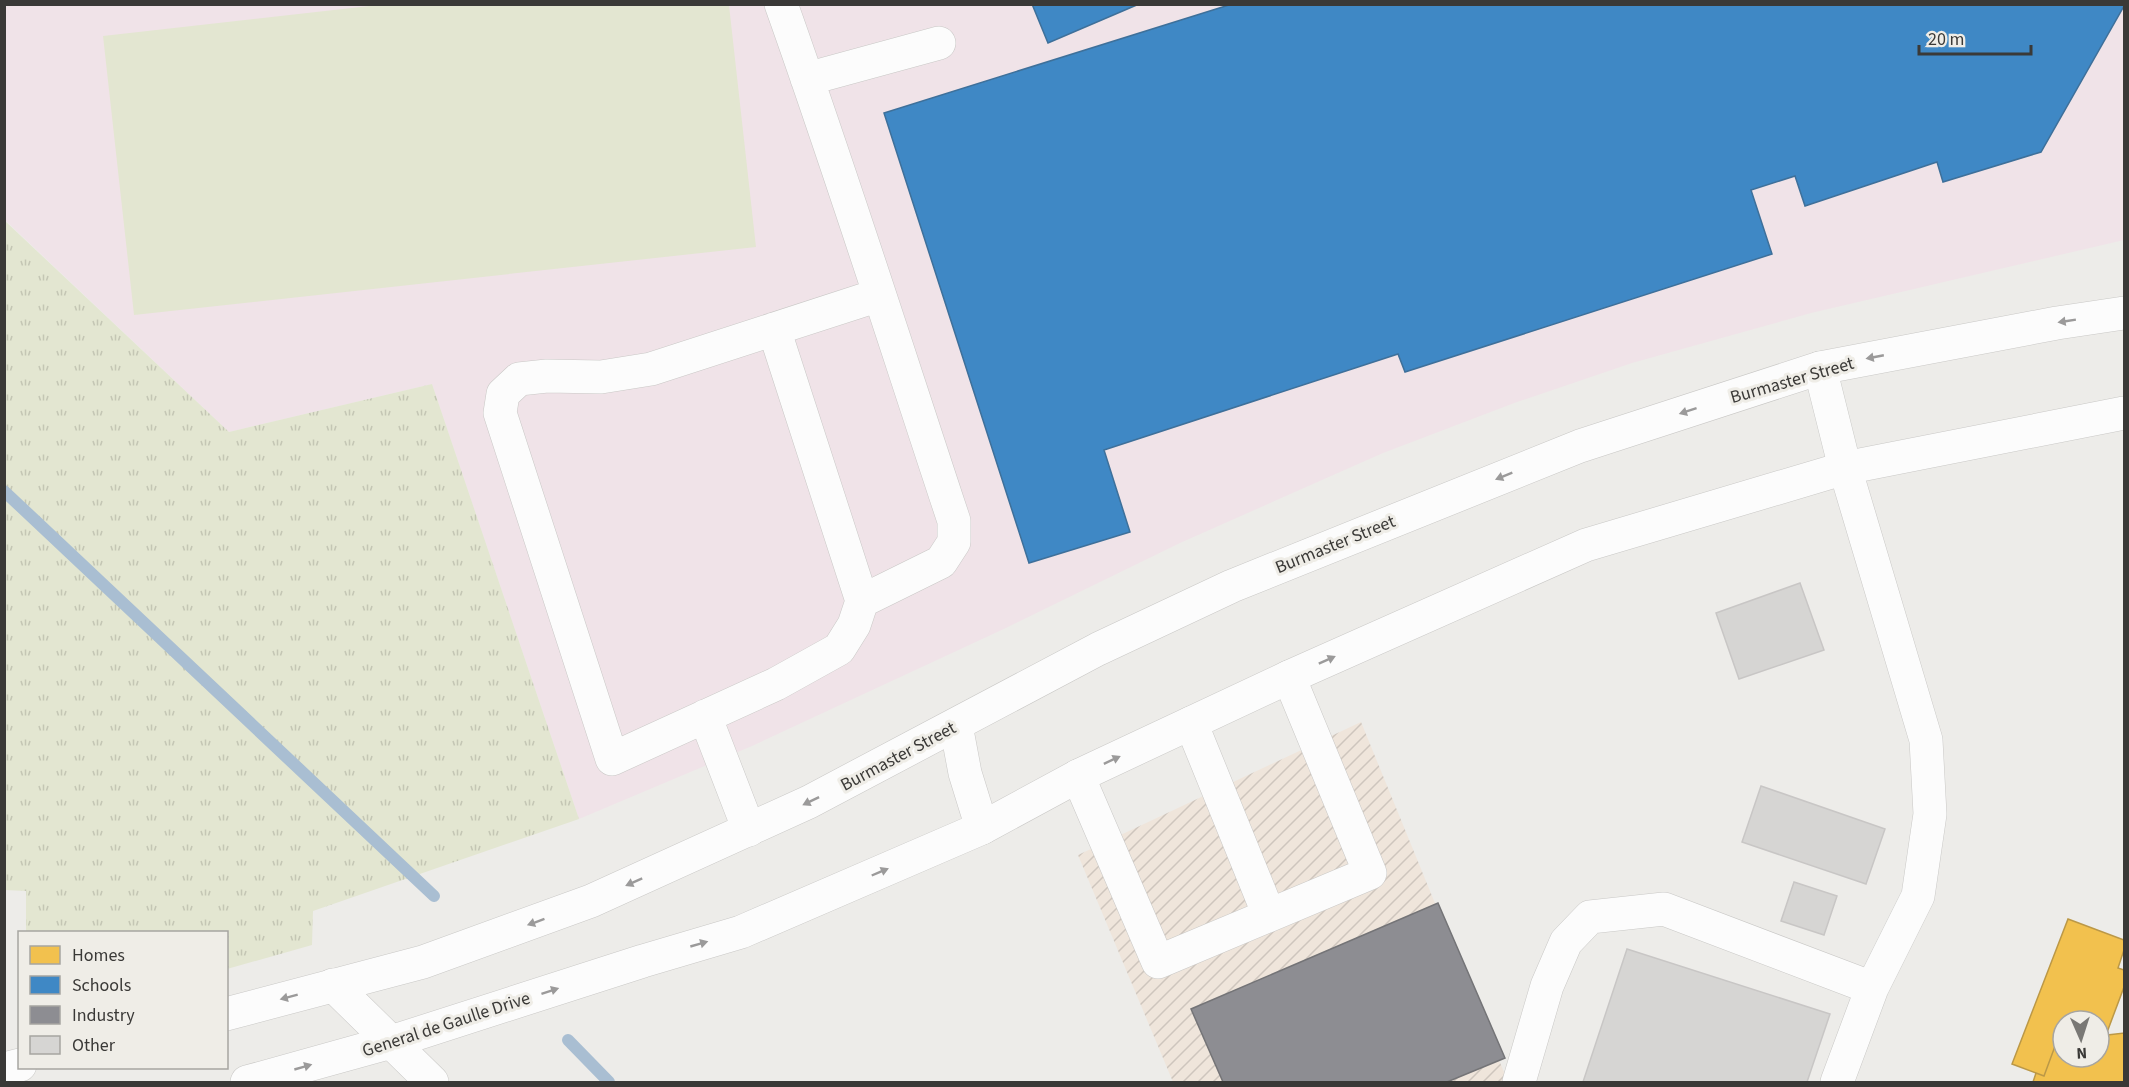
<svg xmlns="http://www.w3.org/2000/svg" width="2129" height="1087" font-family="'Source Sans 3',sans-serif">
	<style>
		.industrial { fill: url(#industrial-furrows) }
		.education { fill: #f0e3e8 }
		.grass { fill: url(#grass-tufts) }
		.pitch { fill: #e3e6d1 }
		.homes { fill: #f2c14e; stroke: #bb9847; stroke-width: 1.5 }
		.schools { fill: #3f88c5; stroke: #3e709a; stroke-width: 1.5 }
		.industry { fill: #8d8d92; stroke: #747477; stroke-width: 1.5 }
		.lines { fill: none; stroke-linecap: round; stroke-linejoin: round }
		.stream { stroke: #a9bed2; stroke-width: 12 }
		.building { fill: #d6d5d3; stroke: #c8c6c5; stroke-width: 1.5 }
		.minor-casing { stroke: #c9c8c6; stroke-width: 34 }
		.major-casing { stroke: #c9c8c6; stroke-width: 34 }
		.minor { stroke: #fcfcfc; stroke-width: 33 }
		.major { stroke: #fcfcfc; stroke-width: 33 }
		.oneway { fill: #9b9a9a }
		.labels { text-anchor: middle; stroke-width: 6; stroke-linejoin: round; paint-order: stroke }
		.street-label { font-size: 18px; fill: #3a3937; stroke: #efede7 }
	</style>
	<defs>
		<pattern id="industrial-furrows" width="10" height="10" patternUnits="userSpaceOnUse" patternTransform="scale(1.5)"><rect width="10" height="10" fill="#efe5db"/><path d="M-1 1l2-2M0 10L10 0M9 11l2-2" fill="none" stroke="#cec5bd"/></pattern>
		<pattern id="grass-tufts" width="24" height="20" patternUnits="userSpaceOnUse" patternTransform="scale(1.5)"><rect width="24" height="20" fill="#e3e6d1"/><path d="M3 7l-1-3M5 7V3M7 7l1-3M15 17l-1-3M17 17v-4M19 17l1-3" fill="none" stroke="#c4c6b4"/></pattern>
	</defs>
	<rect width="100%" height="100%" fill="#edece9"/>
	<path class="industrial" d="M 1361,722 L 1508,1082 L 1173,1082 L 1078,855 Z"/>
	<path class="education" d="M 4,5 L 2124,5 L 2124,240 L 1811,313 L 1632,363 L 1517,402 L 1383,453 L 1180,543 L 1008,627 L 752,746 L 579,819 L 432,384 L 229,432 L 5,220 Z"/>
	<path class="grass" d="M 4,220 L 229,432 L 432,384 L 579,819 L 313,911 L 312,945 L 227,969 L 226,932 L 26,932 L 26,891 L 4,890 Z"/>
	<path class="pitch" d="M 387,4 L 729,5 L 756,247 L 134,315 L 103,36 Z"/>
	<path class="homes" d="M 2068,919 L 2124,940 L 2124,950 L 2118,968 L 2124,970 L 2124,987 L 2106,1035 L 2099,1036 L 2099,1021 L 2063,1021 L 2063,1039 L 2058,1038 L 2044,1076 L 2012,1064 Z
		M 2124,1033 L 2124,1082 L 2033,1082 L 2036,1073 L 2044,1076 L 2058,1038 L 2063,1039 L 2063,1057 L 2099,1057 L 2099,1036 Z"/>
	<path class="schools" d="M 1032,4 L 1139,4 L 1048,43 Z
		M 1232,4 L 2124,4 L 2124,6 L 2041,152 L 1943,182 L 1937,162 L 1805,206 L 1795,176 L 1751,190 L 1772,254 L 1405,372 L 1398,354 L 1104,450 L 1130,532 L 1029,563 L 884,113 Z"/>
	<path class="industry" d="M 1438,903 L 1505,1058 L 1447,1082 L 1223,1082 L 1191,1009 Z"/>
	<g class="lines">
		<path class="stream" d="M 4,491 L 434,896
			M 568,1040 L 609,1082"/>
	</g>
	<path class="building" d="M 1800,583 L 1824,650 L 1739,679 L 1716,613 Z
		M 1761,786 L 1885,829 L 1866,884 L 1742,842 Z
		M 1794,882 L 1837,896 L 1824,935 L 1781,921 Z
		M 1627,949 L 1830,1014 L 1807,1082 L 1583,1082 Z"/>
	<g class="lines">
		<g class="minor-casing">
			<path id="minor" d="M 781,4 C 842,175 897,349 954,521 L 954,542 L 941,562 L 862,601 L 854,625 L 839,649 L 776,684 L 612,759 L 500,413 L 503,394 L 519,379 L 547,376 L 601,377 L 651,369 L 879,295
				M 807,79 L 939,43
				M 774,329 L 862,601
				M 1820,368 L 1845,468 L 1926,740 L 1930,814 L 1918,896 L 1872,988 L 1837,1082
				M 705,716 L 749,830
				M 1191,723 L 1269,915
				M 956,725 L 965,773 L 982,828
				M 1078,776 L 1158,962 L 1370,873 L 1289,677
				M 333,985 L 432,1082
				M 1519,1082 L 1547,986 L 1566,942 L 1590,917 L 1664,909 L 1872,988"/>
		</g>
		<g class="major-casing">
			<path id="major" d="M 226,1014 L 423,962 L 591,901 L 809,802 L 1098,649 L 1232,586 L 1580,446 L 1820,368 L 2057,323 L 2124,313
				M 4,1069 L 20,1065
				M 247,1082 L 391,1042 L 643,961 L 741,932 L 982,828 L 1078,776 L 1289,677 L 1586,545 L 1845,468 L 2124,413"/>
		</g>
		<use href="#minor" class="minor"/>
		<use href="#major" class="major"/>
	</g>
	<defs><path id="oneway-solid" d="M-6-.8H1V-3.2L6.5 0L1 3.2V.8H-6Z" transform="scale(1.5)"/></defs>
	<g class="oneway">
		<use href="#oneway-solid" transform="translate(2067 321) rotate(171)"/>
		<use href="#oneway-solid" transform="translate(1875 357) rotate(169)"/>
		<use href="#oneway-solid" transform="translate(1688 411) rotate(162)"/>
		<use href="#oneway-solid" transform="translate(1504 476) rotate(158)"/>
		<use href="#oneway-solid" transform="translate(1327 660) rotate(-24)"/>
		<use href="#oneway-solid" transform="translate(1112 760) rotate(-25)"/>
		<use href="#oneway-solid" transform="translate(811 801) rotate(154)"/>
		<use href="#oneway-solid" transform="translate(880 872) rotate(-23)"/>
		<use href="#oneway-solid" transform="translate(634 882) rotate(156)"/>
		<use href="#oneway-solid" transform="translate(536 922) rotate(160)"/>
		<use href="#oneway-solid" transform="translate(699 944) rotate(-16)"/>
		<use href="#oneway-solid" transform="translate(550 991) rotate(-18)"/>
		<use href="#oneway-solid" transform="translate(289 997) rotate(165)"/>
		<use href="#oneway-solid" transform="translate(303 1067) rotate(-16)"/>
	</g>
	<g class="labels">
		<g class="street-label">
			<text transform="translate(1792 380) rotate(-16)" y="6">Burmaster Street</text>
			<text transform="translate(1335 544) rotate(-22)" y="6">Burmaster Street</text>
			<text transform="translate(898 756) rotate(-28)" y="6">Burmaster Street</text>
			<text transform="translate(446 1024) rotate(-18)" y="6">General de Gaulle Drive</text>
		</g>
	</g>
	<rect width="2129" height="1087" fill="none" stroke="#3a3937" stroke-width="12"/>
	<rect x="18" y="931" width="210" height="138" fill="#efede7" stroke="#a7a5a1" stroke-width="1.5"/>
	<rect x="30" y="946" width="30" height="18" fill="#f2c14e" stroke="#a7a5a1" stroke-width="1.5"/>
	<text x="72" y="961" font-size="18" fill="#3a3937">Homes</text>
	<rect x="30" y="976" width="30" height="18" fill="#3f88c5" stroke="#a7a5a1" stroke-width="1.5"/>
	<text x="72" y="991" font-size="18" fill="#3a3937">Schools</text>
	<rect x="30" y="1006" width="30" height="18" fill="#8d8d92" stroke="#a7a5a1" stroke-width="1.5"/>
	<text x="72" y="1021" font-size="18" fill="#3a3937">Industry</text>
	<rect x="30" y="1036" width="30" height="18" fill="#d6d5d3" stroke="#a7a5a1" stroke-width="1.5"/>
	<text x="72" y="1051" font-size="18" fill="#3a3937">Other</text>
	<g transform="translate(2081 1039) rotate(177)"><circle r="28" fill="#efede7" stroke="#a7a5a1" stroke-width="1.5"/>
	<path d="M0-4.5L10 22L0 15L-10 22Z" fill="#797875"/>
	<text y="-9" font-size="16" font-weight="bold" text-anchor="middle" fill="#3a3937">N</text>
	</g>
	<path d="M1919 45v9h112v-9" fill="none" stroke="#3a3937" stroke-width="3"/>
	<text x="1928" y="45" font-size="18" fill="#3a3937" stroke="#efede7" stroke-width="4.5" paint-order="stroke">20 m</text>
</svg>
